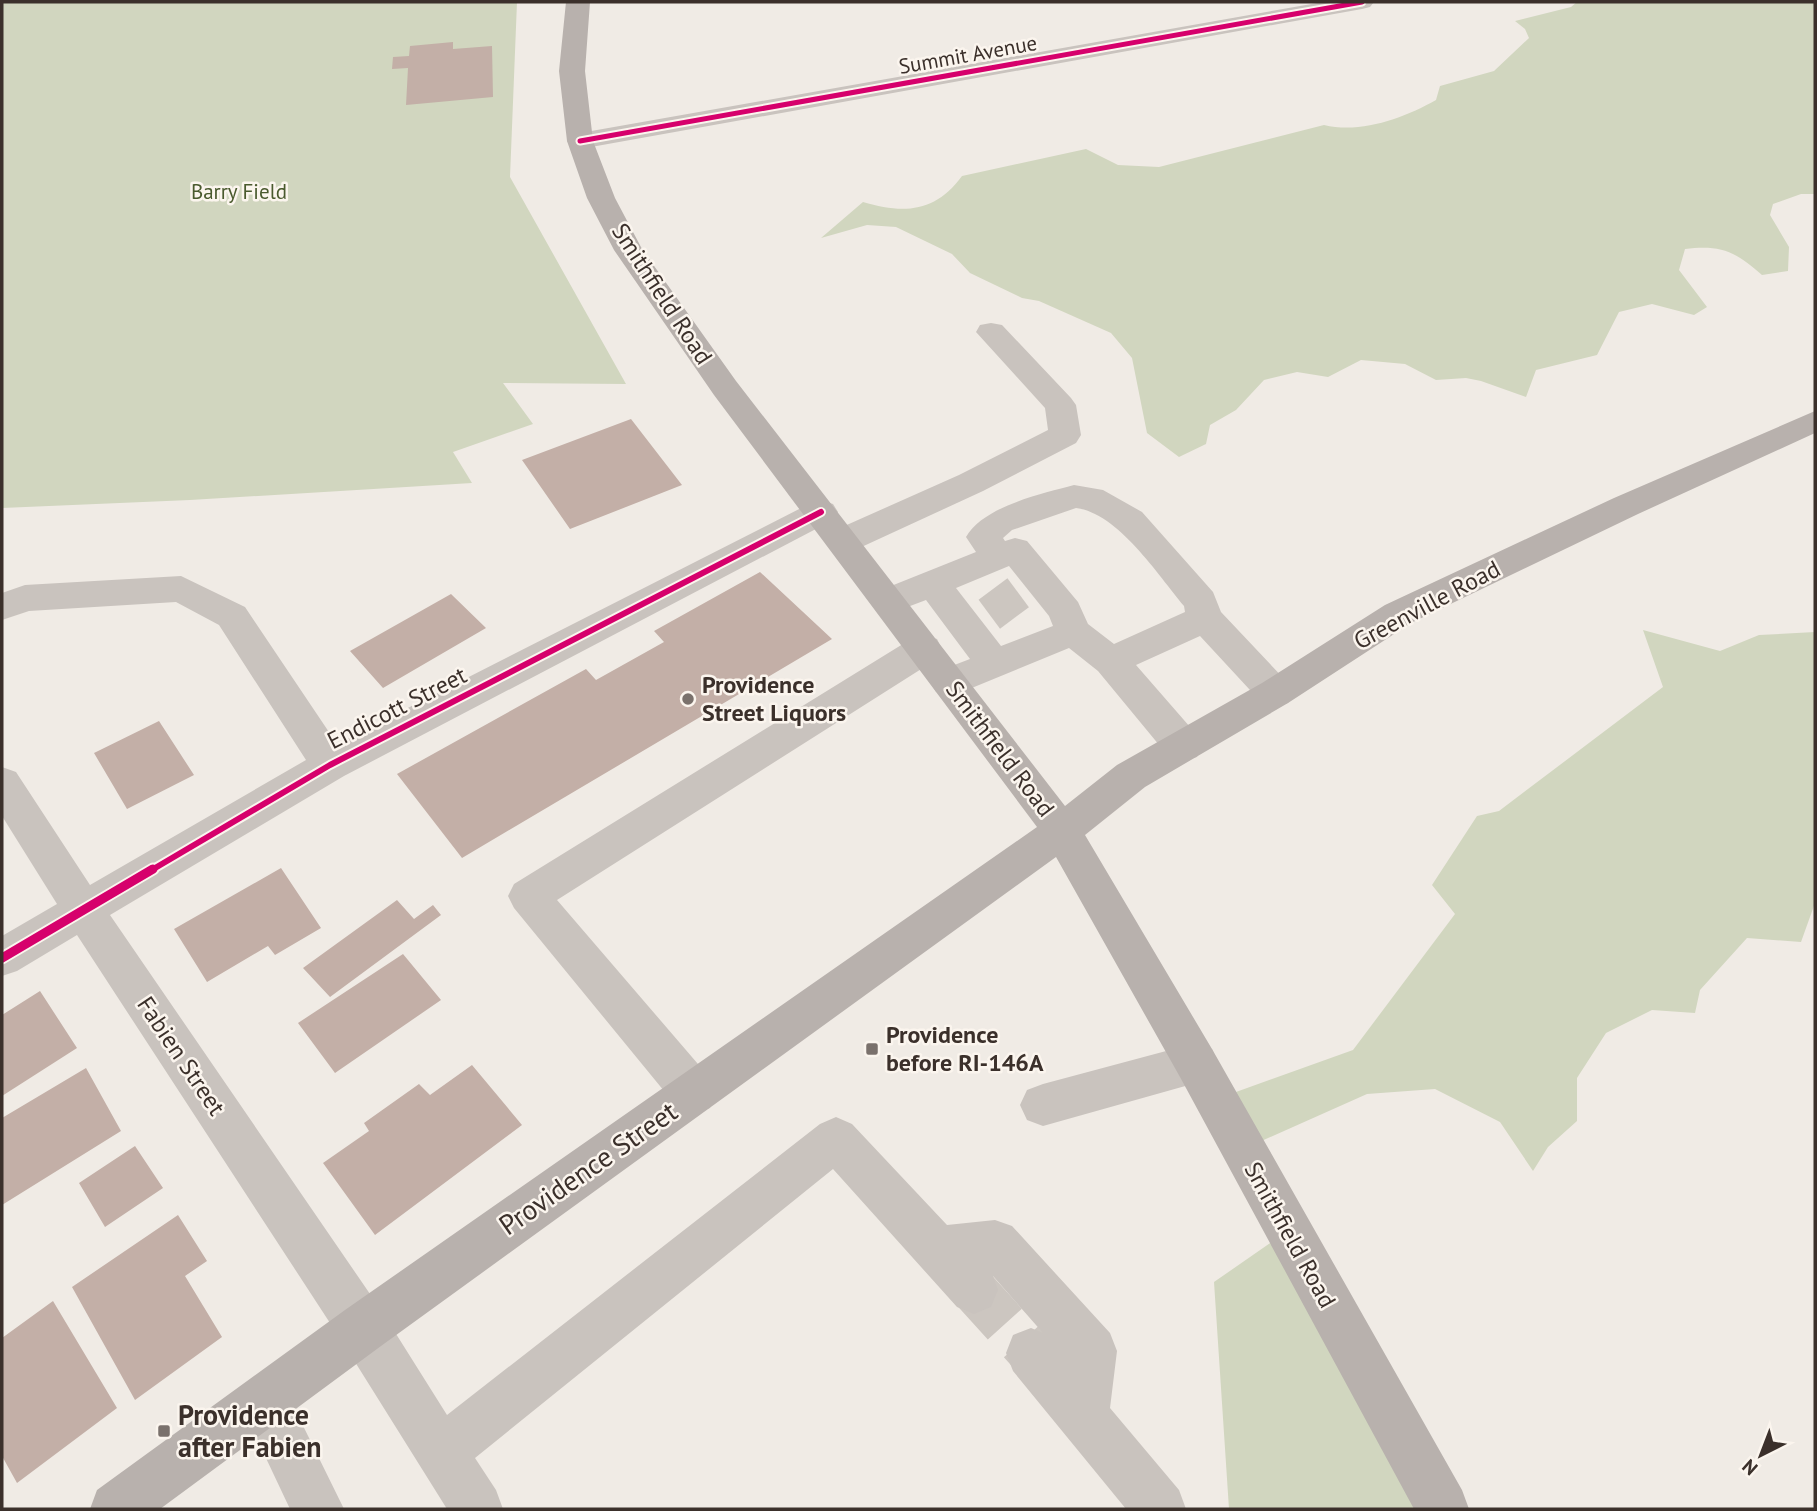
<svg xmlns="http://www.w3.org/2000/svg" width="1817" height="1511" font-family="'PT Sans',sans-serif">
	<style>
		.green { fill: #d1d6bf }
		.building { fill: #c3afa7 }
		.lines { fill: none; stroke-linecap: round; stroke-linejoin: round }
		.minor-tunnel-far1 { stroke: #ccc6c0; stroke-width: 36; stroke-dasharray: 36 18; stroke-linecap: butt }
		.minor-tunnel { stroke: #ccc6c0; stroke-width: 46; stroke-dasharray: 46 24; stroke-linecap: butt }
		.minor { fill: #c9c3be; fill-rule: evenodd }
		.major { fill: #b8b1ad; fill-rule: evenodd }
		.cycleway-far2-casing { stroke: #fbf5ee; stroke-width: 9 }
		.cycleway-far1-casing { stroke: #fbf5ee; stroke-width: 10 }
		.cycleway-casing { stroke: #fbf5ee; stroke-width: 13 }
		.cycleway-far2 { stroke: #d6006c; stroke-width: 5 }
		.cycleway-far1 { stroke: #d6006c; stroke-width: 6 }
		.cycleway { stroke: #d6006c; stroke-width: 9 }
		.poi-dot { fill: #7a716c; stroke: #fbf5ee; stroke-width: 2.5 }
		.labels { text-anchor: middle; stroke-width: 5; stroke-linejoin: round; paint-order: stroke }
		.far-street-label { font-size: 21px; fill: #3b302b; stroke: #fbf5ee }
		.far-park-label { font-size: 21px; fill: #4a5a2e; stroke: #fbf5ee }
		.street-label { font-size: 24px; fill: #3b302b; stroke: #fbf5ee }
		.poi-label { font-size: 24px; font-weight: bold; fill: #3b302b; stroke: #fbf5ee; text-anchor: start }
		.near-street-label { font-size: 28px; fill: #3b302b; stroke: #fbf5ee }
		.near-poi-label { font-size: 28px; font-weight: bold; fill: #3b302b; stroke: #fbf5ee; text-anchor: start }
	</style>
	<rect width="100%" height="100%" fill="#f0ebe5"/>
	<path class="green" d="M 2,2 L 517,2 L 510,177 L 626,384 L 503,383 L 533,424 L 453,452 L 472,483 L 190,500 L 2,508 Z
		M 1577,2 L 1815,2 L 1815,194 L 1801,194 L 1773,204 L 1770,215 L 1789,247 L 1788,271 L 1762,275 C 1735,251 1721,245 1685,249 L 1679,270 L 1707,307 L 1694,315 L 1652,304 L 1619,312 L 1597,355 L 1536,370 L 1526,397 L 1481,381 L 1466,378 L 1436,380 L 1405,364 L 1361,360 L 1328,377 L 1297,372 L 1264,380 L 1236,410 L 1210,425 L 1206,444 L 1179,457 L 1147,433 L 1132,358 L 1111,333 L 1039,301 L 1022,298 L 970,273 L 952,254 L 896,227 L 867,225 L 821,238 L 863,202 C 903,214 935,213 962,176 L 1086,149 L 1118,165 L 1159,167 L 1324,125 C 1361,134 1404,118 1436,100 L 1440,86 L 1494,71 L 1529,38 L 1525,29 L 1515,21 L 1571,7 Z
		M 1643,630 L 1720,651 L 1759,635 L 1815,632 L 1815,903 L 1801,942 L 1747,938 L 1700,990 L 1695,1013 L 1652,1010 L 1606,1033 L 1577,1078 L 1577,1121 L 1548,1147 L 1533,1171 L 1500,1122 L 1435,1089 L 1367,1094 L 1239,1151 L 1211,1101 L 1353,1050 L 1455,914 L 1432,885 L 1477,816 L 1499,811 L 1663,687 Z
		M 1279,1237 L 1433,1509 L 1229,1509 L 1214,1282 Z"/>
	<path class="building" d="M 453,42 L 453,49 L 492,46 L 493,97 L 406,105 L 408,68 L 392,69 L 393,57 L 409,56 L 410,46 Z
		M 631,419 L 682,485 L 570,529 L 522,460 Z
		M 760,572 L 832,639 L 462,858 L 397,774 L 586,669 L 596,680 L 664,642 L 654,631 Z
		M 451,594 L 486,628 L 383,688 L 350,651 Z
		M 159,721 L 194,775 L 127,809 L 94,753 Z
		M 281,868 L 321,928 L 275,955 L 268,946 L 207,982 L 174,929 Z
		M 397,900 L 414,919 L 433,905 L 441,915 L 330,997 L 303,968 Z
		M 403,954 L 441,1000 L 335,1073 L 298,1023 Z
		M 40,991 L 77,1048 L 2,1096 L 2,1015 Z
		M 472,1065 L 522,1125 L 375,1235 L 323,1163 L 369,1131 L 364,1123 L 419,1084 L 430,1095 Z
		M 86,1068 L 121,1131 L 2,1205 L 2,1118 Z
		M 135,1146 L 163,1188 L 105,1227 L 79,1183 Z
		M 178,1215 L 207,1261 L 185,1276 L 222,1337 L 135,1400 L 72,1287 Z
		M 53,1301 L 117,1408 L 17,1483 L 2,1456 L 2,1338 Z"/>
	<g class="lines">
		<path class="minor-tunnel-far1" d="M 993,589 L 1022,628"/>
		<path class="minor-tunnel" d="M 974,1290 L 1031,1353"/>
		<path class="minor" d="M 1323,2 L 1374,2 L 1370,7 L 1362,9 L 580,149 L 571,147 L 567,141 L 571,135 L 580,133 Z
			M 991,323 L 1002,325 L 1071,398 L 1076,405 L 1081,435 L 1076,443 L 983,491 L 855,550 L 843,553 L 831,550 L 826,541 L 831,532 L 959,475 L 1048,430 L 1045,408 L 976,332 L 980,325 Z
			M 1074,485 L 1103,490 L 1142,512 L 1213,592 L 1221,612 L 1288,683 L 1294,693 L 1288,703 L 1275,707 L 1262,703 L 1200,636 L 1136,665 L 1197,735 L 1202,746 L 1197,757 L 1183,761 L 1169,757 L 1098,671 L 1069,648 L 962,692 L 949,696 L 936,692 L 930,682 L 936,672 L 970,659 L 926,600 L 889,614 L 876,610 L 871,601 L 876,592 L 976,552 L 966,537 C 984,506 1041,494 1074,485 ZM 1076,508 C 1118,513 1158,575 1184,606 L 1185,612 L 1114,644 L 1088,624 L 1078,602 L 1027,541 L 1015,538 L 1005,541 L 1003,538 L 1012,530 ZM 1009,566 L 1049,616 L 1053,626 L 1001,646 L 956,588 Z
			M 821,500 L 833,504 L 838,512 L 833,520 L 344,776 L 110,915 L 381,1310 L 447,1415 L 820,1124 L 836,1117 L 852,1124 L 947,1225 L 995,1220 L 1012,1226 L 1110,1333 L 1117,1351 L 1110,1408 L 1179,1490 L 1186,1509 L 1126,1509 L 1013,1371 L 1006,1353 L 1013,1335 L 1031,1328 L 1043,1333 L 993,1276 L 998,1290 L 991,1307 L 974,1314 L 957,1307 L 833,1169 L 475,1458 L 496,1490 L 503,1509 L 447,1509 L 345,1346 L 77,935 L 17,971 L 2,976 L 2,936 L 57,904 L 2,816 L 2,767 L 16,772 L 90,885 L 306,760 L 219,625 L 176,602 L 29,611 L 2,620 L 2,593 L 25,585 L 181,576 L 245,607 L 337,744 L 809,504 Z
			M 924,635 L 937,639 L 942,649 L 937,659 L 557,900 L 710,1078 L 716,1093 L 710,1108 L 694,1114 L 678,1108 L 514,908 L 508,896 L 514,884 L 911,639 Z
			M 1196,1043 L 1212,1049 L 1218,1063 L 1212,1077 L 1196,1083 L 1043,1126 L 1027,1120 L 1020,1105 L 1027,1090 L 1043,1084 Z
			M 264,1376 L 282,1383 L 344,1509 L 290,1509 L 239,1401 L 246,1383 Z"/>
		<path class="major" d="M 566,2 L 590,2 L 585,71 L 593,141 L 615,198 L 642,249 L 736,381 L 1065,806 L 1117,765 L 1262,683 L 1385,605 L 1614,498 L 1815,411 L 1815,433 L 1638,514 L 1411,623 L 1288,703 L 1145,787 L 1085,835 L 1212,1049 L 1462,1490 L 1469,1509 L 1414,1509 L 1180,1077 L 1056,857 L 381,1346 L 160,1509 L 90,1509 L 97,1490 L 345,1310 L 1037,827 L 714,395 L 614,250 L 587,198 L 567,141 L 559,71 Z"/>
		<g class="cycleway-far2-casing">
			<path id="cycleway-far2" d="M 580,141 L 1362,2"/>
		</g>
		<g class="cycleway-far1-casing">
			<path id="cycleway-far1" d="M 150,871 L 330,765 L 821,512"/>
		</g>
		<g class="cycleway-casing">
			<path id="cycleway" d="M 2,958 L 153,869"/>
		</g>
		<use href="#cycleway-far2" class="cycleway-far2"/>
		<use href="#cycleway-far1" class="cycleway-far1"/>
		<use href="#cycleway" class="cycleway"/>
	</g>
	<g class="poi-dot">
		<circle cx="688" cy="699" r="7"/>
		<rect x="865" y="1042" width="14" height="14" rx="3.5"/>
		<rect x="157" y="1424" width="14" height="14" rx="3.5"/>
	</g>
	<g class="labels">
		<g class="far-street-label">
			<text transform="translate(968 55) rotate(-10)" y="7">Summit Avenue</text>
		</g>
		<g class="far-park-label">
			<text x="239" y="199">Barry Field</text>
		</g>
		<g class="street-label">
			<text transform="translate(662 294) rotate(57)" y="8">Smithfield Road</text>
			<text transform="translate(1427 605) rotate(-28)" y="8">Greenville Road</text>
			<text transform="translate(397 708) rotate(-27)" y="8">Endicott Street</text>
			<text transform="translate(1000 749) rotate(53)" y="8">Smithfield Road</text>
			<text transform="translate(181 1056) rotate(56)" y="8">Fabien Street</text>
			<text transform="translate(1290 1235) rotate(61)" y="8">Smithfield Road</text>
		</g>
		<g class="poi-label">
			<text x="702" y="693">Providence<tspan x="702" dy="28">Street Liquors</tspan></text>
			<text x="886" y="1043">Providence<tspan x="886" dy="28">before RI-146A</tspan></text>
		</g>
		<g class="near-street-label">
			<text transform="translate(588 1168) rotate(-35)" y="10">Providence Street</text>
		</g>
		<g class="near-poi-label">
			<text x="178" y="1425">Providence<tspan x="178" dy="32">after Fabien</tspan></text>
		</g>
	</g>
	<rect width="1817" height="1511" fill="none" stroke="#3b302b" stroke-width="7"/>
	<g transform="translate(1761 1455) rotate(222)" stroke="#fbf5ee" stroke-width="5" paint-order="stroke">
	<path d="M0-5L12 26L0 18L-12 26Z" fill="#3b302b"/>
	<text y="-10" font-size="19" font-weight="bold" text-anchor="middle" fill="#3b302b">N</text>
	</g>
</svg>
